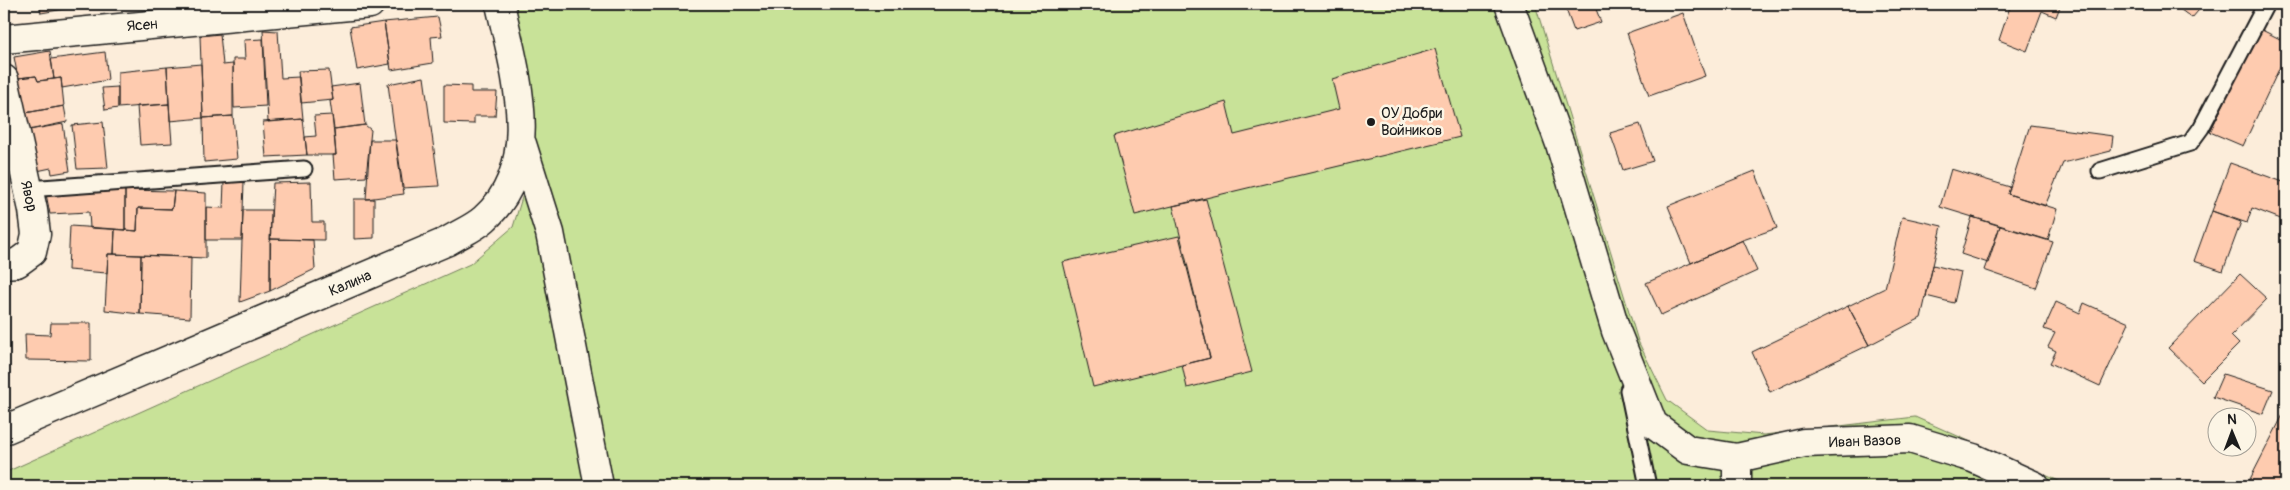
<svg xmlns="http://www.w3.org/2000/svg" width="2290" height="490" font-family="Pangolin,sans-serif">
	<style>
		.green { fill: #c8e298; stroke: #727f5a }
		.building { fill: #fecbaf; stroke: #1c1c1c }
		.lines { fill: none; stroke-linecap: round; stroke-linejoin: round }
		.lane-casing { stroke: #1c1c1c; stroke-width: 19 }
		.street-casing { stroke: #1c1c1c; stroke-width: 31 }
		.lane { stroke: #fcf5e5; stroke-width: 15 }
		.street { stroke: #fcf5e5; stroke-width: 28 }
		.poi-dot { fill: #1c1c1c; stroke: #fcf5e5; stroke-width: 2 }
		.labels { text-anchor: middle; stroke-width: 5; stroke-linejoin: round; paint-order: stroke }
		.street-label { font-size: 15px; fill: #1c1c1c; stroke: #fcf5e5 }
		.poi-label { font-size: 15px; fill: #1c1c1c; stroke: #fcf5e5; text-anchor: start }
	</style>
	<rect width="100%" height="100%" fill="#fcedda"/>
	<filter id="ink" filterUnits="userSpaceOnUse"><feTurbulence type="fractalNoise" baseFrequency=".02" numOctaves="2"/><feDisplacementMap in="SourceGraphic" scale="10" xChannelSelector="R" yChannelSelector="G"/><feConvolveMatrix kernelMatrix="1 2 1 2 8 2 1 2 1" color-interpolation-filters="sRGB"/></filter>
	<g filter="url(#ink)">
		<path class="green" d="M 512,4 L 1535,4 L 1638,341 L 1667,400 L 1708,430 L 1764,435 L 1915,417 L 2070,486 L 4,486 L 4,473 L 470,264 L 513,227 L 535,155 Z"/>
		<path class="building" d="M 39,4 L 82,4 L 82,6 L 41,13 Z
			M 1564,4 L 1594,4 L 1601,22 L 1574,31 Z
			M 2011,4 L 2061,4 L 2056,17 L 2042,11 L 2027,51 L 1999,40 Z
			M 2173,4 L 2204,4 L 2192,18 Z
			M 1683,13 L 1705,76 L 1649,96 L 1627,33 Z
			M 438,17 L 442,36 L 431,37 L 433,63 L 391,70 L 384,22 Z
			M 384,22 L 390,64 L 357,70 L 350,27 Z
			M 2260,29 L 2286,42 L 2286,54 L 2243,146 L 2210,132 Z
			M 263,30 L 278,31 L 281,78 L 299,77 L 303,119 L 268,122 Z
			M 220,34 L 223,65 L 233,64 L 233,116 L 203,118 L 200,36 Z
			M 263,39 L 266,106 L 234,108 L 233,59 L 245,59 L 244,40 Z
			M 1435,49 L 1460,137 L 1135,215 L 1114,136 L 1226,102 L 1234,135 L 1339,109 L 1332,79 Z
			M 50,51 L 54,79 L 38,81 L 36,76 L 18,78 L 14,57 Z
			M 105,52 L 108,80 L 62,88 L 61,78 L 54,79 L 51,59 Z
			M 201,64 L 203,118 L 170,121 L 167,67 Z
			M 167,67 L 169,104 L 118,108 L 118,72 Z
			M 329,70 L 333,100 L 301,103 L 298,71 Z
			M 36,76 L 38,81 L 61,78 L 64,106 L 25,113 L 18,78 Z
			M 424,77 L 439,186 L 402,188 L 388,84 Z
			M 360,83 L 365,125 L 334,129 L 330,101 L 333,100 L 331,87 Z
			M 444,85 L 471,86 L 471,92 L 497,92 L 495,116 L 474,116 L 474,124 L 444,123 Z
			M 118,87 L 118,108 L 105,110 L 102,88 Z
			M 169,104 L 172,143 L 140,145 L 137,106 Z
			M 64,106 L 67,122 L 29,130 L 25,113 Z
			M 332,115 L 336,155 L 307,155 L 305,137 L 316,136 L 314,116 Z
			M 233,116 L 237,159 L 204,162 L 203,118 Z
			M 303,119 L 307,155 L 266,157 L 263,122 Z
			M 103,122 L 108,168 L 77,169 L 72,125 Z
			M 63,124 L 70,171 L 52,174 L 51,168 L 37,171 L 29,130 Z
			M 1640,124 L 1653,161 L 1623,170 L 1610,133 Z
			M 365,125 L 371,130 L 366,177 L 335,179 L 333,155 L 336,155 L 334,129 Z
			M 2030,125 L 2113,136 L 2111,151 L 2063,163 L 2045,206 L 2008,194 Z
			M 370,140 L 396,140 L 404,194 L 366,199 Z
			M 2230,163 L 2286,183 L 2286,221 L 2252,208 L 2247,223 L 2212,211 Z
			M 1951,169 L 2010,187 L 2008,194 L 2057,209 L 2048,240 L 1940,207 Z
			M 1755,171 L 1777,228 L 1743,240 L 1691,263 L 1668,206 Z
			M 224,182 L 244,182 L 242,240 L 206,240 L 206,207 L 223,208 Z
			M 311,182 L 312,222 L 324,222 L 324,240 L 270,239 L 273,183 Z
			M 125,190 L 125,230 L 90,228 L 89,212 L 50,214 L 46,194 Z
			M 125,190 L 174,191 L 172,209 L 138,208 L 137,231 L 125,230 Z
			M 174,191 L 206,193 L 206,258 L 114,254 L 115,229 L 137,231 L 138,208 L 172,209 Z
			M 354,199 L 374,199 L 374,238 L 354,239 Z
			M 1206,199 L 1252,372 L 1187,388 L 1182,365 L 1210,358 L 1173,206 Z
			M 243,210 L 271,210 L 270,291 L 240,302 Z
			M 2212,211 L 2241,222 L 2223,271 L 2194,261 Z
			M 1902,217 L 1942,226 L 1921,318 L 1869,345 L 1848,306 L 1885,288 Z
			M 1972,217 L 2000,226 L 1988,263 L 1961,254 Z
			M 70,226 L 115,229 L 114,254 L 108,254 L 107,273 L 68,270 Z
			M 2000,226 L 2053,242 L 2036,288 L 1984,270 Z
			M 1179,236 L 1210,358 L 1093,387 L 1063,262 Z
			M 270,239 L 313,240 L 315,269 L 270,291 Z
			M 1743,240 L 1757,271 L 1661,315 L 1646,283 Z
			M 108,254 L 141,255 L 140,314 L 105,310 Z
			M 141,255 L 191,257 L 190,318 L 140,314 Z
			M 1933,265 L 1961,272 L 1954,303 L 1926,296 Z
			M 2240,274 L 2267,299 L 2231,336 L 2239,344 L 2202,381 L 2168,348 Z
			M 2056,302 L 2080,313 L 2084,303 L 2129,323 L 2100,386 L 2050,363 L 2056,351 L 2048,347 L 2055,333 L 2044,329 Z
			M 1848,306 L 1869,345 L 1770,392 L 1752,352 Z
			M 51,323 L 91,323 L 91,361 L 26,360 L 25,334 L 50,335 Z
			M 2223,374 L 2273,390 L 2263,414 L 2213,397 Z
			M 2286,409 L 2286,486 L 2249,486 L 2247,485 Z"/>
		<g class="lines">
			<g class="lane-casing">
				<path id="lane" d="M 2100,171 L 2190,143 L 2201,128 L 2266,4
					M 28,189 L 304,169
					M 1628,390 L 1648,486"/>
			</g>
			<g class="street-casing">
				<path id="street" d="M 1509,4 L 1560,144 L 1616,331 L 1653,424 L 1688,450 L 1737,458 L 1804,443 L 1910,439 L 1973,458 L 2035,486
					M 4,39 L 370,4
					M 4,79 L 33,210 L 36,234 L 32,252 L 17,263 L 4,264
					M 522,144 L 550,233 L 599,486
					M 4,430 L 448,241 C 459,234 474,228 484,219 C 545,165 515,72 500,4
					M 1737,486 L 1737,458"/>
			</g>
			<use href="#lane" class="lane"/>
			<use href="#street" class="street"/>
		</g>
	</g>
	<circle class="poi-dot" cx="1371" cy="122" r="5"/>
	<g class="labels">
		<g class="street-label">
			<text transform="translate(142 25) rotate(-5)" y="5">Ясен</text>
			<text transform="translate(29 196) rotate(78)" y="5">Явор</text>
			<text transform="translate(350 283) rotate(-23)" y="5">Калина</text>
			<text transform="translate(1865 441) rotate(-2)" y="5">Иван Вазов</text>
		</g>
		<g class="poi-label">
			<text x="1381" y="118">ОУ Добри<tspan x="1381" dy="17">Войников</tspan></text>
		</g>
	</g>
	<rect width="2290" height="490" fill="none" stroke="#fcf5e5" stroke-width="20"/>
	<rect x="10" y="10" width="2270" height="470" fill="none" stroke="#1c1c1c" stroke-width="2" filter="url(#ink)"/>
	<g transform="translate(2232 432) rotate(359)"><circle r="24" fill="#fcf5e5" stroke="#a29e95"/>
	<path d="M0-4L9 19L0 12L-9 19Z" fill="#1c1c1c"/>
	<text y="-8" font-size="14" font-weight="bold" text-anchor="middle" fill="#1c1c1c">N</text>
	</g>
</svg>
